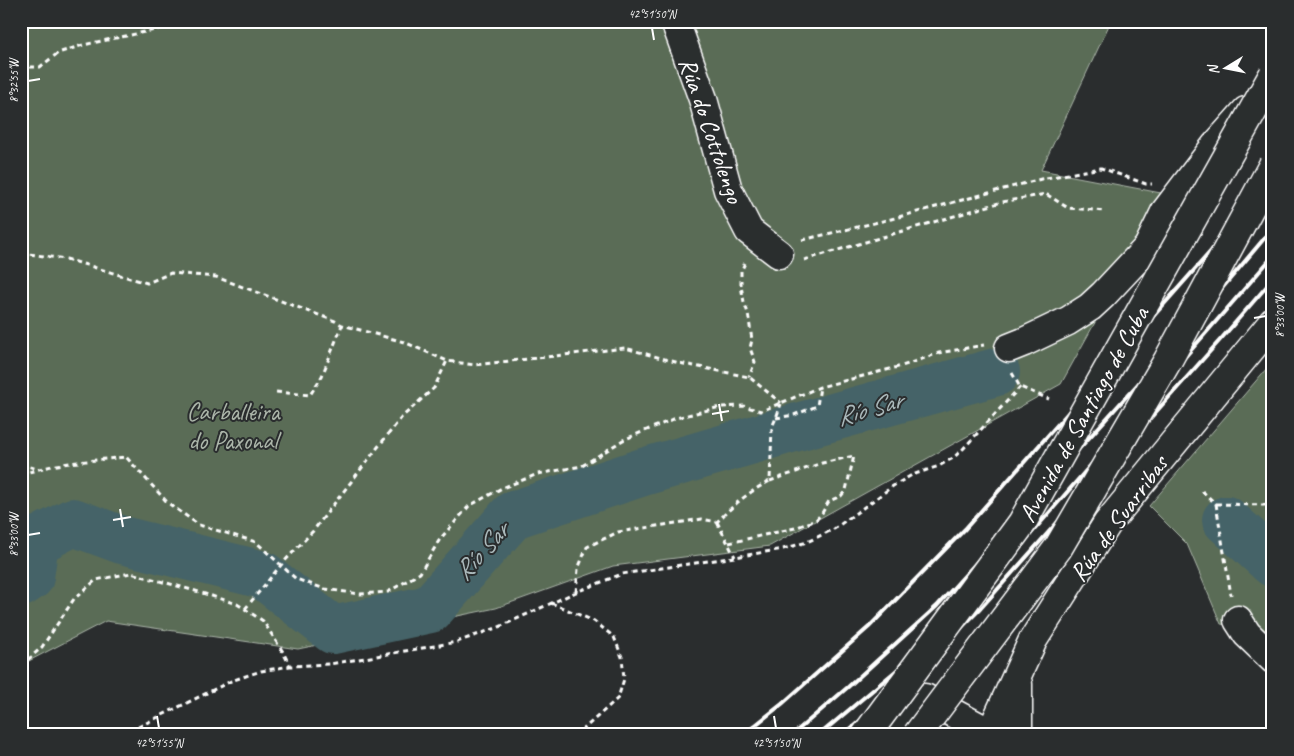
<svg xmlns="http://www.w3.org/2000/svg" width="1294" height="756" font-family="Caveat,sans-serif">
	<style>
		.green { fill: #5a6c56; stroke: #acb6aa }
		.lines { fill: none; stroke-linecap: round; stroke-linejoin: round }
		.river { stroke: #456467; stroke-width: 48 }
		.minor-casing { stroke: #fff; stroke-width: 31 }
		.path { stroke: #fff; stroke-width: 3; stroke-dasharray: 5 4; stroke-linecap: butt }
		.minor { stroke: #2a2d2e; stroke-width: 28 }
		.rail { stroke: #fff; stroke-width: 4 }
		.highway-bridge-casing { stroke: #fff; stroke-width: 31; stroke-linecap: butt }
		.highway-bridge { stroke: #2a2d2e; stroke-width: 28 }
		.ticks { fill: none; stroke: #fff; stroke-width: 2 }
		.labels { text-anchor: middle; stroke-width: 4; stroke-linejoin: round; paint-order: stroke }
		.street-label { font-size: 25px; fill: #fff; stroke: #2a2d2e }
		.park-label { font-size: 25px; fill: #acb6aa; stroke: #2a2d2e }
		.water-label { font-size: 26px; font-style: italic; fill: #abb9bb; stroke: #2a2d2e }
		.neatline { fill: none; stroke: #fff; stroke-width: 2 }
		.ticks-label { font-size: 12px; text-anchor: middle; fill: #fff }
	</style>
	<rect width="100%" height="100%" fill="#2a2d2e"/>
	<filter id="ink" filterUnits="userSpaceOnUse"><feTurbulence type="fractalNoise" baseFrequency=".02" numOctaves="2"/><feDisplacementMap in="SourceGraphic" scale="10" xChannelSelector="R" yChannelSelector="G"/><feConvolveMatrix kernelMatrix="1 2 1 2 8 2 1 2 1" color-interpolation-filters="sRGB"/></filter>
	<g filter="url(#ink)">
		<path class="green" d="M 21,21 L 1111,21 L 1041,170 L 1166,194 L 1061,384 L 770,546 L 613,566 L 496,608 L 298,649 L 106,621 L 21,665 Z
			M 1273,361 L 1273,645 L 1255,629 L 1221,624 L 1187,544 L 1149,506 Z"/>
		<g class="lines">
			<path class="river" d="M 1226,520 L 1273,563
				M 21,583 L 30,577 L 35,542 L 73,522 L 122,540 L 263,575 L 333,630 L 430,609 L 513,515 L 643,472 L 801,426 L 996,372"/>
			<g class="minor-casing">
				<path id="minor" d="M 675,21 L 703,99 L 728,190 L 749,231 L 779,254
					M 1009,348 L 1024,342 L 1068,321 L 1090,307 L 1103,295 L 1148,247 L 1165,212 L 1216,145 L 1246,111
					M 1238,620 L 1247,634 L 1273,659
					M 891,735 L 925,698 L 994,735
					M 990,735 L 1033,640 L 1107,524 L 1273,322
					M 1018,735 L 1018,684"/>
			</g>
			<path class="path" d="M 21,67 L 40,67 L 58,53 L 83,45 L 159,29 L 178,21
				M 802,240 L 891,219 L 1041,179 L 1101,168 L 1146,184 L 1152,184
				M 21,253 L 66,259 L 147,283 L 171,273 L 216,277 L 335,321 L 342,325 L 404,342 L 447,361
				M 804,260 L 1002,202 L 1046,194 L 1068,208 L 1105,211
				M 745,263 L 741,271 L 741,286 L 744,302 L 748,313 L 752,340 L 750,348 L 755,362 L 749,377
				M 1012,373 L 1020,387 L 1049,399
				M 276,392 L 310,395 L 322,376 L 342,325
				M 776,418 L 794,415 L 817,406 L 820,387
				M 21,464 L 37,469
				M 21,475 C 54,462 91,461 126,457 L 168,503 L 199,525 L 256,542 L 296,579 L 325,589 L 360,594 L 388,592 L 420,573 L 440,539 L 469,506 L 502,488 L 538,474 L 582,466 L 623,440 L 676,418 L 720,407 L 743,406 L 761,411 L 820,387 L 902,366 L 939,353 L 984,345
				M 1202,491 L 1216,504
				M 1216,504 L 1231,595
				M 1216,504 L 1265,505 L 1273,509
				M 717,522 L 735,557
				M 729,543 L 795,528 L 816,520 L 822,513 L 829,501 L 841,496 L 846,490 L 854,456 L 822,463 L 770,481
				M 576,592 L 578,569 L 587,547 L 618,532 L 702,519 L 717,522 C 732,506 751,490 770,481 L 772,427 L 776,418 L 781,404
				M 551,603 L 594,621 L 614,637 L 622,657 L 624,679 L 618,698 L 577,735
				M 245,609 L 281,565 L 313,531 L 378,447 L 402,417 L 434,388 L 447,361 L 475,365 L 625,348 L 679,363 L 749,377 L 781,403
				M 21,666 L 42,647 L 74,599 L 96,580 L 131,573 L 199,592 L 237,604 L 245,609 L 263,621 L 283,652 L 290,666
				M 122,735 L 231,681 L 261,671 L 290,666 L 330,664 L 457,642 L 499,627 L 576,592 L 622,574 L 735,557 L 783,549 L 807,542 L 834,529 L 893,486 L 912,475 L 939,466 L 953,458 L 963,449 L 1020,387"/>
			<use href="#minor" class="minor"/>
			<path class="rail" d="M 743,735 L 782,704 L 869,627 L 965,529 L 1273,181
				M 792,735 L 848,687 L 937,606 L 1192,324 L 1273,228
				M 819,735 L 904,664 L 974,599 L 1273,256
				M 843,735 L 911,678 L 980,609 L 1221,339 L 1273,279"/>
			<g class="highway-bridge-casing">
				<path id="highway-bridge" d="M 866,735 L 1022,523 L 1273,75
					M 917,735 L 1058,548 L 1168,360 L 1273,165"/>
			</g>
			<use href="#highway-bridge" class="highway-bridge"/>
		</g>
	</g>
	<path class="ticks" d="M 652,28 L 654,40M 28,81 L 40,79M 1254,318 L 1266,316M 719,404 L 722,421M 712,414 L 729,411M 120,509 L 123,527M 113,520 L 131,517M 28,535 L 40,533M 157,716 L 159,728M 774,716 L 776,728"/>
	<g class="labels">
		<g class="street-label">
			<text transform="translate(712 130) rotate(71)" y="9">Rúa do Cottolengo</text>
			<text transform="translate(1083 414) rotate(-61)" y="9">Avenida de Santiago de Cuba</text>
			<text transform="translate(1118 518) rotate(-54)" y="9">Rúa de Suarribas</text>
		</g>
		<g class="park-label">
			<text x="233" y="420">Carballeira<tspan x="233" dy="29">do Paxonal</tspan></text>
		</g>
		<g class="water-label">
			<text transform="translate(869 408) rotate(-16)" y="9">Río Sar</text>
			<text transform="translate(481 551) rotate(-48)" y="9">Río Sar</text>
		</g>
	</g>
	<rect width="1294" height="756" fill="none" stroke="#2a2d2e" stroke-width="55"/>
	<g transform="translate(1226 68) rotate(260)" stroke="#2a2d2e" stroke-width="4" paint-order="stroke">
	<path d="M0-4L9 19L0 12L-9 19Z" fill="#ffffff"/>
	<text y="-8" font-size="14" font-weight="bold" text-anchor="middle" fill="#ffffff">N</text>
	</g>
	<rect x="28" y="28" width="1238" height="700" class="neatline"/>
	<g class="ticks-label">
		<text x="652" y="18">42°51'50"N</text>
		<text transform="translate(14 81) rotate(-90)" y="4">8°32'55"W</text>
		<text transform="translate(1280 316) rotate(-90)" y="4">8°33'00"W</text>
		<text transform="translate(14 535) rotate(-90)" y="4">8°33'00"W</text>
		<text x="159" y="747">42°51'55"N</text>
		<text x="776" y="747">42°51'50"N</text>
	</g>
</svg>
